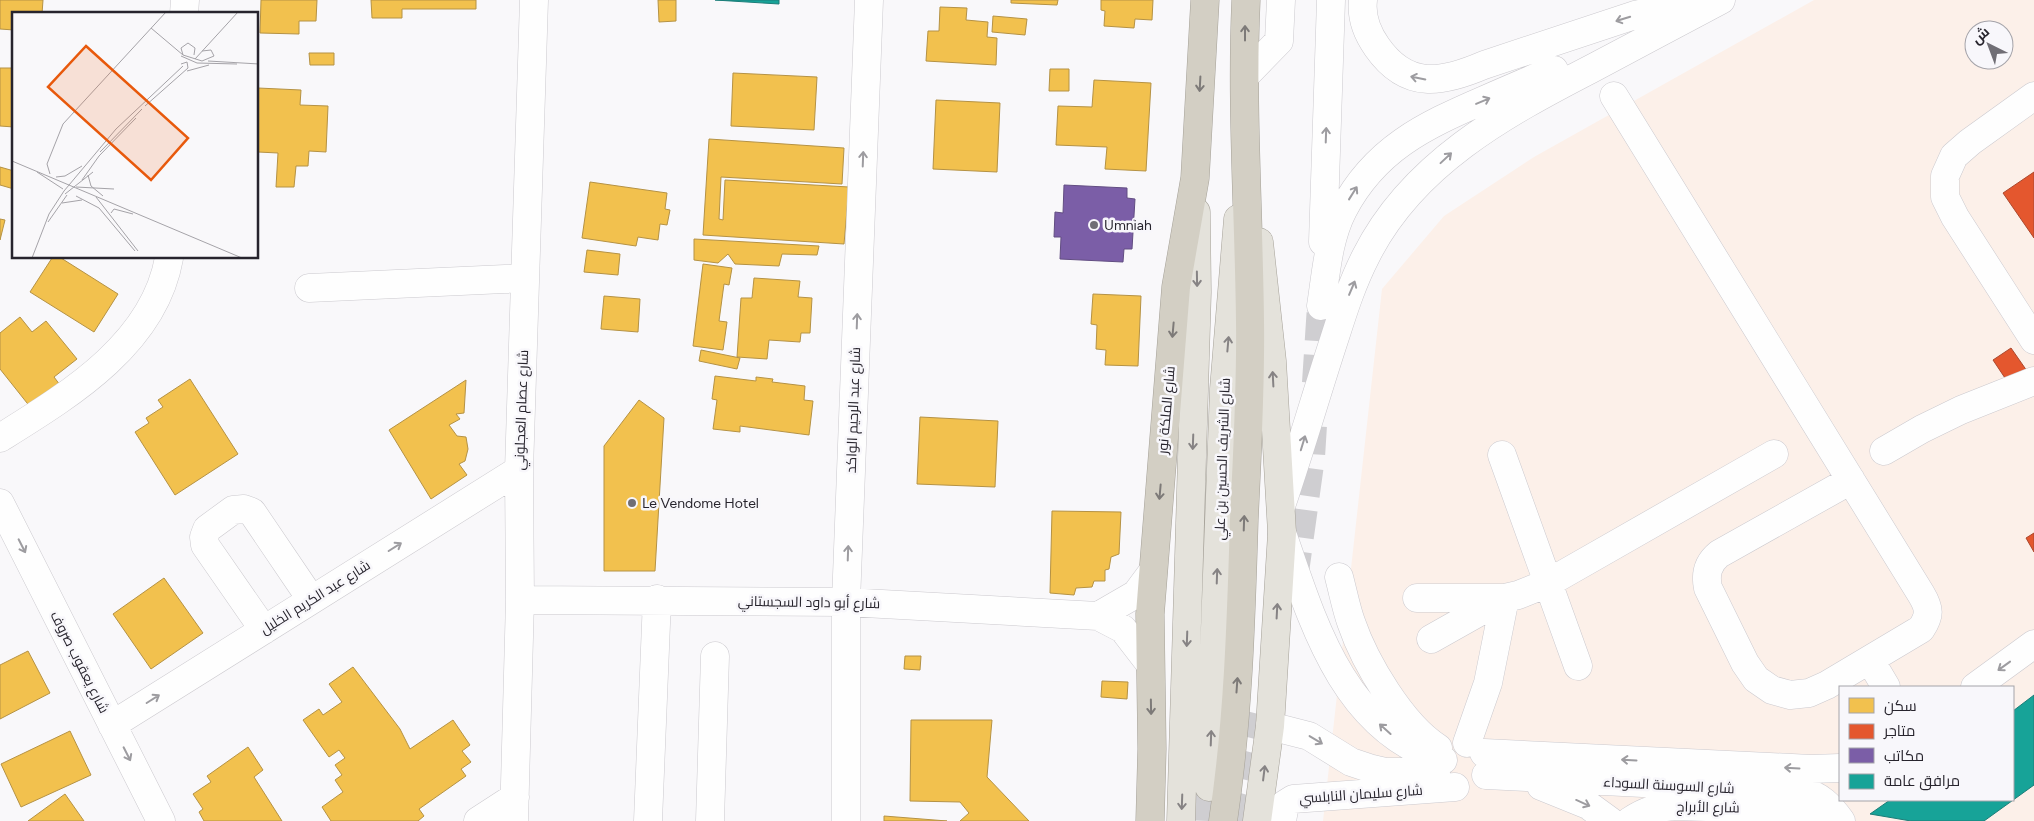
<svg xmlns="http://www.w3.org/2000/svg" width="2034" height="821" font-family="Figtree,Cairo,sans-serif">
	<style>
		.commercial { fill: #fcf0e9; fill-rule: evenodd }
		.homes { fill: #f2c14e; stroke: #b59244 }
		.shops { fill: #e4572e; stroke: #ab482e }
		.offices { fill: #7b5ea7; stroke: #624d82 }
		.public { fill: #17a398; stroke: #1c7d78 }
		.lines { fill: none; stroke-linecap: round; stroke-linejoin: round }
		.major-tunnel { stroke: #cfced1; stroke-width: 28; stroke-dasharray: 28 14; stroke-linecap: butt }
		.minor-casing { stroke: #cbc9ce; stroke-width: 29 }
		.major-casing { stroke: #a5a198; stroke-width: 29 }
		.highway-casing { stroke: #a5a198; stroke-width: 29 }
		.minor { stroke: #fefefe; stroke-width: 28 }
		.major { stroke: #e4e2db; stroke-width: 28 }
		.highway { stroke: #d3cfc4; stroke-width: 28 }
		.oneway { stroke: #9d9ca0 }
		.oneway2 { stroke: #7d7a78 }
		.oneway3 { stroke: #868384 }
		.poi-dot { fill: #706e75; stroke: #f8f7fb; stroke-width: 2 }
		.labels { text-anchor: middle; stroke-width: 5; stroke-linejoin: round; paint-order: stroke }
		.poi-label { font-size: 14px; fill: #27242d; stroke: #f8f7fb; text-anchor: start }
		.street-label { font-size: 14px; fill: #27242d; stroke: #f8f7fb }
		.inset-road { fill: none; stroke: #a5a3a8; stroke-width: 1 }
		.view { fill: #e8590c; fill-opacity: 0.15; stroke: #e8590c; stroke-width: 2.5 }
		.inset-edge { fill: none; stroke: #27242d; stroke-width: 2.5 }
	</style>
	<rect width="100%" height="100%" fill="#f9f8fa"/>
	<path class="commercial" d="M 1814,0 L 2034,0 L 2034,821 L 1323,821 L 1382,289 L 1444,216 L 1534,157 ZM 1974,30 L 2004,30 L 2004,60 L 1974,60 ZM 1840,687 L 2013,687 L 2013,800 L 1840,800 Z"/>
	<path class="homes" d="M 0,0 L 43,0 L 42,14 L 14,14 L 14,30 L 0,29 Z
		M 261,0 L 317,0 L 316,21 L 299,21 L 299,34 L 260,33 Z
		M 371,0 L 476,0 L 476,9 L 402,9 L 402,18 L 372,18 Z
		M 658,0 L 676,0 L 676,21 L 659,22 Z
		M 1011,0 L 1058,0 L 1057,5 L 1011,3 Z
		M 1101,0 L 1153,0 L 1152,20 L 1135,19 L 1134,28 L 1104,26 L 1105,11 L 1101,10 Z
		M 940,7 L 967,8 L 966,20 L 988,22 L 987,37 L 997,38 L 996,65 L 926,61 L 928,31 L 939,31 Z
		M 993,16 L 1027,19 L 1025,35 L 992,32 Z
		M 309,53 L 334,53 L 334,65 L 310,65 Z
		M 0,68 L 14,68 L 14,127 L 0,126 Z
		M 1050,69 L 1069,69 L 1069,91 L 1049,91 Z
		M 733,73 L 817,77 L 814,130 L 731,126 Z
		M 1094,80 L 1151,83 L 1146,171 L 1105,169 L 1107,147 L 1056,145 L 1058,106 L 1092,107 Z
		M 258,88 L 301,90 L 300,105 L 328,106 L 326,152 L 309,151 L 308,166 L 296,166 L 294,187 L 276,187 L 278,153 L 258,152 Z
		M 936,100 L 1000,103 L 997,172 L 933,169 Z
		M 709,139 L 844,148 L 842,184 L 721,177 L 719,219 L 723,220 L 725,180 L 849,187 L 844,244 L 703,235 Z
		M 0,167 L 14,171 L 14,189 L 0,185 Z
		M 590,182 L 667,193 L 665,209 L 670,210 L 667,225 L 660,224 L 658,240 L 638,237 L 636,246 L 582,238 Z
		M 0,219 L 5,220 L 0,240 Z
		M 694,239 L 819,246 L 817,255 L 782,254 L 779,266 L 735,264 L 728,254 L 718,263 L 694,260 Z
		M 587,250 L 620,254 L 618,275 L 584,272 Z
		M 52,258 L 61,258 L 118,294 L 94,332 L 30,292 Z
		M 703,264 L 732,268 L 729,285 L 724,284 L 719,321 L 727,322 L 723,350 L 693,346 Z
		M 754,278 L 800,281 L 798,297 L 812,298 L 810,333 L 801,333 L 800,342 L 769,340 L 767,359 L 737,357 L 741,298 L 752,298 Z
		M 1093,294 L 1141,296 L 1138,366 L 1105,365 L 1106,350 L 1096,349 L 1097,325 L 1091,324 Z
		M 604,296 L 640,299 L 638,332 L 601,329 Z
		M 20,317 L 32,332 L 46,321 L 77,359 L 54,377 L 60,385 L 31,408 L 0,369 L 0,333 Z
		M 701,350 L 740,358 L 737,369 L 699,361 Z
		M 715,376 L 756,381 L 756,377 L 773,379 L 772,382 L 805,386 L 804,400 L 813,401 L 809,435 L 740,426 L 740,432 L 713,429 L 717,400 L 712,399 Z
		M 190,379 L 238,454 L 175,495 L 135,432 L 149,423 L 146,418 L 163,407 L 158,400 Z
		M 466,380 L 464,413 L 456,414 L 460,419 L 449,425 L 457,436 L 466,437 L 468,449 L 465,461 L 459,464 L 467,475 L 431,499 L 389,430 Z
		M 639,400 L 664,418 L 655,571 L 604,571 L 604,446 Z
		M 920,417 L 998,421 L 995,487 L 917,484 Z
		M 1052,511 L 1121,512 L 1119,554 L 1111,557 L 1109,569 L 1105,570 L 1105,581 L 1094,581 L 1092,587 L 1076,588 L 1074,595 L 1050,593 Z
		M 164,578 L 203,633 L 151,669 L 113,614 Z
		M 28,651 L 50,693 L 0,719 L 0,665 Z
		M 905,656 L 921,656 L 920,670 L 904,669 Z
		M 353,667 L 400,729 L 410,749 L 453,720 L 470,745 L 462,751 L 471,762 L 461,769 L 466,776 L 419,809 L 424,816 L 418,821 L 331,821 L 322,807 L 343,792 L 335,780 L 342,775 L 335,765 L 345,758 L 339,750 L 329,757 L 303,720 L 319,709 L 323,715 L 342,702 L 329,684 Z
		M 1102,681 L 1128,682 L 1127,699 L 1101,697 Z
		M 911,720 L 992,720 L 987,777 L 1029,821 L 960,821 L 969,813 L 960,802 L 910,801 Z
		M 70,731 L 91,775 L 21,807 L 1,764 Z
		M 248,747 L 263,770 L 254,777 L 282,821 L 204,821 L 199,812 L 203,809 L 193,794 L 211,782 L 207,776 Z
		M 65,794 L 84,821 L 28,821 Z
		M 884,816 L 947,821 L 884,821 Z"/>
	<path class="shops" d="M 2034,172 L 2034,238 L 2003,193 Z
		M 2011,348 L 2027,371 L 2009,384 L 1993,360 Z
		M 2034,533 L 2034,552 L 2026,538 Z"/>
	<path class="offices" d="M 1064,185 L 1127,188 L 1127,198 L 1135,199 L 1132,249 L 1124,249 L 1123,262 L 1060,259 L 1061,237 L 1054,237 L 1055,212 L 1063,213 Z"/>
	<path class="public" d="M 715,0 L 779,0 L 779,4 Z
		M 2034,695 L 2034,785 L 1984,821 L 1911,821 L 1870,814 L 1890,800 L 2013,800 L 2013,711 Z"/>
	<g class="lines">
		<path class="major-tunnel" d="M 1316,383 L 1321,306
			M 1294,579 L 1311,457 L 1313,425
			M 1208,821 L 1209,787
			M 1237,821 L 1240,802 L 1262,715"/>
		<g class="minor-casing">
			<path id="minor" d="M 1363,0 C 1361,17 1367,33 1377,47 C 1407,90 1442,83 1484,65 L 1635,15 L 1703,0
				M 184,14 L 185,0
				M 1245,76 L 1279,41 L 1281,0
				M 1614,96 L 1921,594 C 1930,609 1930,615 1921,629 L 1827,685 L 1809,693 L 1790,695 L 1772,690 L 1756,679 L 1745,663 L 1708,588 C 1705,574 1708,563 1719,554 L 1851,480
				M 2034,96 L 1970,142 L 1954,156 L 1945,176 L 1945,197 L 1955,217 L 2034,340
				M 1323,242 L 1331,0
				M 309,288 L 525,278
				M 1321,306 C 1326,274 1328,239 1343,210 C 1375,149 1424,126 1484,100 C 1507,90 1530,80 1554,70
				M 0,438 C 69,395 154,344 169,258
				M 1884,451 L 1922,429 L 1961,410 L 2034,381
				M 1502,455 L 1578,666
				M 0,503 L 161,821
				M 1281,506 C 1300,451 1316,395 1334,340 C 1343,312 1352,283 1366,256 C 1412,164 1504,114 1591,69 C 1634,46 1678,23 1721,0
				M 1282,533 C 1312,620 1343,730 1443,760
				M 1339,577 C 1343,592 1346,608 1351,622 C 1365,663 1402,725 1438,748
				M 1417,598 L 1505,598 L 1518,595 L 1548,583 L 1774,454
				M 520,600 L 846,602 L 1098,616 L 1123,629 L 1150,664
				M 1098,616 L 1136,594 L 1153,571
				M 264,630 L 205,545 L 204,537 L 207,529 L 233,510 L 244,509 L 252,512 L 311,599
				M 1431,639 L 1502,599
				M 1870,660 L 1886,687
				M 1975,687 L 2034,644
				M 112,725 L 519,470
				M 1270,726 L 1309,736 L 1351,762 L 1372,769 L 1385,772 L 1436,772
				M 1467,743 L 1488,683 L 1505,598
				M 1484,753 L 1811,769 L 1840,768
				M 1486,775 L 1801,791 C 1820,795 1830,806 1841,821
				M 1541,786 L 1588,805 L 1610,821
				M 478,821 L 515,797
				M 514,821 L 520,600 L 519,470 L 534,0
				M 648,821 L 657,599
				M 710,821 L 715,656
				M 846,821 L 846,602 L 869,0
				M 1282,821 L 1285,804 L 1293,799 L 1455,787
				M 1630,821 C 1645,811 1658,807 1676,806 L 1798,810 L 1812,816 L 1816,821"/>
		</g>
		<g class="major-casing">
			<path id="major" d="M 1209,787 L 1224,389 L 1238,219
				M 1181,821 L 1197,292 L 1196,212
				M 1257,821 L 1270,726 L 1282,533 L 1272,361 L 1259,242"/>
		</g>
		<g class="highway-casing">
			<path id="highway" d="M 1150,821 L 1152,749 L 1150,614 L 1176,287 L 1195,178 L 1205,0
				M 1223,821 C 1238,722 1241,621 1244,520 C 1247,454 1251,388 1250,322 C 1249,215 1241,107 1246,0"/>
		</g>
		<use href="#minor" class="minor"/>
		<use href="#major" class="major"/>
		<use href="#highway" class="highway"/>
	</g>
	<defs><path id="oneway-shaft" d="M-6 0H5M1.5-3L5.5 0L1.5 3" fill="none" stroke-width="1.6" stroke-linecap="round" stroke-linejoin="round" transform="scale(1.25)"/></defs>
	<g class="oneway">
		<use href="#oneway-shaft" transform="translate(1623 19) rotate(163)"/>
		<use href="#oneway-shaft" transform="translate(1418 78) rotate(-169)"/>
		<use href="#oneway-shaft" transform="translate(1483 101) rotate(-23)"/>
		<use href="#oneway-shaft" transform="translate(1326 135) rotate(-88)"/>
		<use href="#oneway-shaft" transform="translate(1446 158) rotate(-43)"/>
		<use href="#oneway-shaft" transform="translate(863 159) rotate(-88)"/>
		<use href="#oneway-shaft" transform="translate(1353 193) rotate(-58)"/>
		<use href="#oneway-shaft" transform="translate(1352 288) rotate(-67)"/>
		<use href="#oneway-shaft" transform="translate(857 321) rotate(-88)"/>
		<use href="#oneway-shaft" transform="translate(1303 443) rotate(-73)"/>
		<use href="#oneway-shaft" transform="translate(22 546) rotate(63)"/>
		<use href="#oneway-shaft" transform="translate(395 547) rotate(-32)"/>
		<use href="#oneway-shaft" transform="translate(848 553) rotate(-88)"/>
		<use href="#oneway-shaft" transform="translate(2004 666) rotate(144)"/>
		<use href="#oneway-shaft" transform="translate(153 699) rotate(-32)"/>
		<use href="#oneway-shaft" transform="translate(1385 729) rotate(-138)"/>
		<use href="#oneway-shaft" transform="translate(1316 740) rotate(31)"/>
		<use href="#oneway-shaft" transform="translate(127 754) rotate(63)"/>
		<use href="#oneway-shaft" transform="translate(1629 760) rotate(-177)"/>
		<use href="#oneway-shaft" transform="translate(1792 768) rotate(-177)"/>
		<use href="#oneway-shaft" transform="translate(1583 803) rotate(24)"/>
	</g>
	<g class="oneway2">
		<use href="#oneway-shaft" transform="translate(1245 33) rotate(-90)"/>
		<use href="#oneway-shaft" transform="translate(1200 84) rotate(93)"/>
		<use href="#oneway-shaft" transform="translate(1173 330) rotate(95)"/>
		<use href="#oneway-shaft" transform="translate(1160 492) rotate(95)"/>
		<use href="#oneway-shaft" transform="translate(1244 523) rotate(-88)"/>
		<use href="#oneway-shaft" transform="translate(1237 685) rotate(-86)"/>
		<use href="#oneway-shaft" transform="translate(1151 707) rotate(89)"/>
	</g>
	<g class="oneway3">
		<use href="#oneway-shaft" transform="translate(1197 279) rotate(89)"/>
		<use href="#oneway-shaft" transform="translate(1228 344) rotate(-85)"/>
		<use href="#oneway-shaft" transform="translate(1273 379) rotate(-93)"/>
		<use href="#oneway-shaft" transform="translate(1193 442) rotate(92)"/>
		<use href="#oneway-shaft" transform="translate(1217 576) rotate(-88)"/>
		<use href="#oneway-shaft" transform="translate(1277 611) rotate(-87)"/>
		<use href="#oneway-shaft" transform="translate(1187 639) rotate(92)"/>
		<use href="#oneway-shaft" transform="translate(1211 738) rotate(-88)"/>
		<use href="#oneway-shaft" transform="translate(1264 773) rotate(-83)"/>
		<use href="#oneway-shaft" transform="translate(1182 802) rotate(92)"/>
	</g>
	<g class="poi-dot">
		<circle cx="1094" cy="225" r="5"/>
		<circle cx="632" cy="503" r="5"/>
	</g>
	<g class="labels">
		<g class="poi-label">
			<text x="1104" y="230">Umniah</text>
			<text x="642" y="508">Le Vendome Hotel</text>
		</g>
		<g class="street-label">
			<text transform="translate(521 410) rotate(-88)" y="5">شارع عصام العجلوني</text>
			<text transform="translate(853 410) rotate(-88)" y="5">شارع عبد الرحيم الواكد</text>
			<text transform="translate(1166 410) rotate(-85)" y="5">شارع الملكة نور</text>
			<text transform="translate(1222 459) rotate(-88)" y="5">شارع الشريف الحسين بن علي</text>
			<text transform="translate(315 597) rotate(-32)" y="5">شارع عبد الكريم الخليل</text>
			<text transform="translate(809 602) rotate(1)" y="5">شارع أبو داود السجستاني</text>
			<text transform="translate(80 662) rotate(63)" y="5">شارع يعقوب صروف</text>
			<text transform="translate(1669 785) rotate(3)" y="5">شارع السوسنة السوداء</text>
			<text transform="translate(1361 794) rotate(-4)" y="5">شارع سليمان النابلسي</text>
			<text transform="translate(1708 807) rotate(1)" y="5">شارع الأبراج</text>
		</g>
	</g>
	<g transform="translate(12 12)">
		<rect width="246" height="246" fill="#f9f8fa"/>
		<path class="inset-road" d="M 139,16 L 171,43 L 190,49M 171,43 L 169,36 L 176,31 L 183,36 L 182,43M 169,44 L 185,51 L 225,52M 183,47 L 226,0M 190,49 L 202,44 L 199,38 L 190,39M 196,49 L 247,52M 175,59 L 197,53M 133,94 L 176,56 L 175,50 L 169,52M 88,140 L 130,97M 0,149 L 230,246M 25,160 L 51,177M 38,162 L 35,152 L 51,112 L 154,0M 76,163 L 79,174 L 91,184M 44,165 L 53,164 L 70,154M 70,168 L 87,144 L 124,106M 64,175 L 102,177M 53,182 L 81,160M 64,184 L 87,196 L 123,239M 84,185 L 126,239M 50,191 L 70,188M 99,201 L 102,197 L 121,202M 36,210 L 55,183M 20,246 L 37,202 L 52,179 L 104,117 L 171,54"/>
		<path class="view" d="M 74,34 L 176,126 L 139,168 L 36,75 Z"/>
		<rect width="246" height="246" class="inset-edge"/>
	</g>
	<rect x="1839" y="686" width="175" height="115" fill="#f8f7fb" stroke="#a4a3a9"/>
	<rect x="1849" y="698" width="25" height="15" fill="#f2c14e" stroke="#a4a3a9"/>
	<text x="1884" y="711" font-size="15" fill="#27242d">سكن</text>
	<rect x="1849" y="724" width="25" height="15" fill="#e4572e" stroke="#a4a3a9"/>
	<text x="1884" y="736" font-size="15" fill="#27242d">متاجر</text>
	<rect x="1849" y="748" width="25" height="15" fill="#7b5ea7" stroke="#a4a3a9"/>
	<text x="1884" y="761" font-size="15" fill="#27242d">مكاتب</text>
	<rect x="1849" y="774" width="25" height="15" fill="#17a398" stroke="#a4a3a9"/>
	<text x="1884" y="786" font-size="15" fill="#27242d">مرافق عامة</text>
	<g transform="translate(1989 45) rotate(318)"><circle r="24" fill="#f8f7fb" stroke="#a4a3a9"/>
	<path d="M0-4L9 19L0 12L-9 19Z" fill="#706e75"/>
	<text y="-8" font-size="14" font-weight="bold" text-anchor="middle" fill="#27242d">ش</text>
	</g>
</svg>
